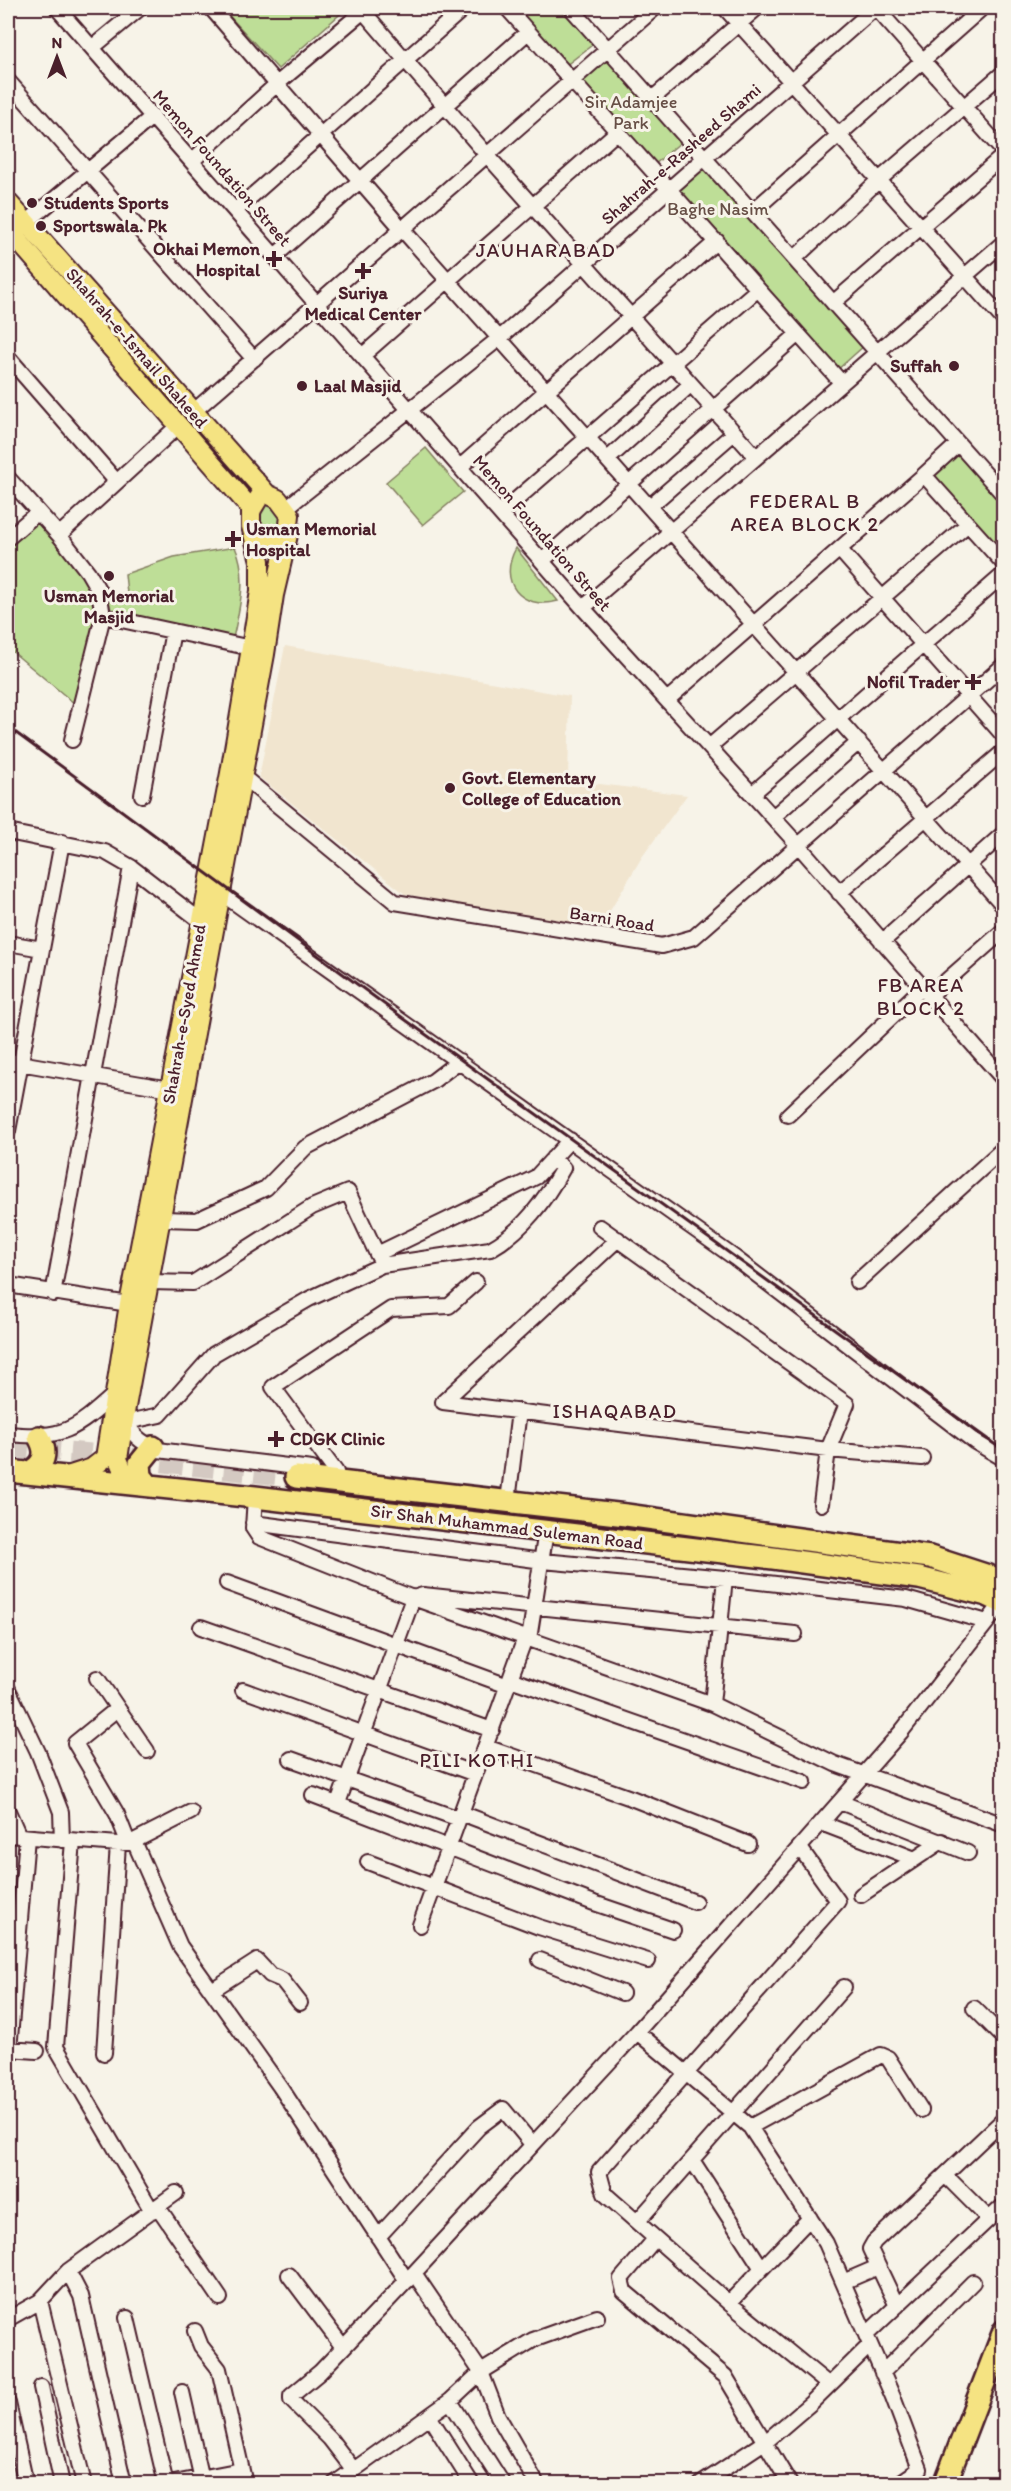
<svg xmlns="http://www.w3.org/2000/svg" width="1011" height="2491" font-family="Itim,sans-serif">
	<style>
		.built { fill: #f1e5cf }
		.green { fill: #bede97; stroke: #847e61; stroke-width: 1.5 }
		.lines { fill: none; stroke-linecap: round; stroke-linejoin: round }
		.highway-tunnel { stroke: #d4c9c2; stroke-width: 21; stroke-dasharray: 21 10; stroke-linecap: butt }
		.minor-casing { stroke: #4a1f2b; stroke-width: 18 }
		.major-casing { stroke: #4a1f2b; stroke-width: 22 }
		.highway-casing { stroke: #4a1f2b; stroke-width: 26 }
		.minor { stroke: #f7f3e8; stroke-width: 14 }
		.major { stroke: #f5e382; stroke-width: 18 }
		.highway { stroke: #f5e382; stroke-width: 21 }
		.rail { stroke: #4a1f2b; stroke-width: 3 }
		.poi-dot { fill: #4a1f2b; stroke: #f7f3e8; stroke-width: 2 }
		.labels { text-anchor: middle; stroke-width: 6; stroke-linejoin: round; paint-order: stroke }
		.park-label { font-size: 18px; fill: #674f46; stroke: #f7f3e8 }
		.street-label { font-size: 18px; fill: #4a1f2b; stroke: #f7f3e8 }
		.poi-label { font-size: 18px; font-weight: bold; fill: #4a1f2b; stroke: #f7f3e8; text-anchor: start }
		.neighbourhood-label { font-size: 20px; letter-spacing: 1.5px; fill: #4a1f2b; stroke: #f7f3e8 }
	</style>
	<rect width="100%" height="100%" fill="#f7f3e8"/>
	<filter id="ink" filterUnits="userSpaceOnUse"><feTurbulence type="fractalNoise" baseFrequency=".0167" numOctaves="2"/><feDisplacementMap in="SourceGraphic" scale="12" xChannelSelector="R" yChannelSelector="G"/><feConvolveMatrix kernelMatrix="1 2 1 2 8 2 1 2 1" color-interpolation-filters="sRGB"/></filter>
	<g filter="url(#ink)">
		<path class="built" d="M 285,646 L 570,696 L 568,780 L 687,795 L 642,857 L 598,931 L 405,894 L 259,777 Z"/>
		<path class="green" d="M 222,8 L 347,8 L 278,69 Z
			M 513,8 L 564,8 L 596,42 L 565,66 Z
			M 608,59 L 681,142 L 654,165 L 581,82 Z
			M 703,163 L 865,345 L 836,371 L 673,188 Z
			M 958,444 L 1003,495 L 1003,565 L 924,475 Z
			M 426,448 L 463,492 L 423,525 L 386,482 Z
			M 263,501 L 281,506 L 284,537 L 258,532 L 257,509 Z
			M 37,522 L 86,579 L 98,618 L 75,704 L 8,648 L 8,546 Z
			M 235,547 C 248,575 240,608 233,638 L 112,614 L 108,598 L 127,593 L 125,574 L 174,557 Z
			M 516,548 L 558,601 C 521,611 497,582 516,548 Z"/>
		<g class="lines">
			<path class="highway-tunnel" d="M 8,1447 L 103,1455 L 296,1477"/>
			<g class="minor-casing">
				<path id="minor" d="M 57,8 L 583,608 L 799,846 L 1004,1080
					M 211,8 L 402,229 L 1004,906
					M 507,8 L 841,382
					M 571,8 L 1004,495
					M 725,8 L 1004,320
					M 876,8 L 1004,152
					M 363,11 L 487,155 L 756,457
					M 93,47 L 140,8
					M 8,81 L 254,359
					M 652,99 L 757,8
					M 193,160 L 278,83 L 367,8
					M 236,210 L 464,8
					M 752,212 L 982,8
					M 26,223 L 153,116
					M 275,256 L 528,32
					M 794,259 L 879,180 L 1004,72
					M 833,303 L 1004,155
					M 362,356 L 618,131
					M 8,357 L 116,481
					M 193,412 L 655,8
					M 958,444 L 924,475 L 1004,564
					M 608,459 L 691,384
					M 460,467 L 717,241
					M 8,478 L 59,535 L 88,572 L 99,591 L 103,616 L 72,740
					M 650,506 L 734,433
					M 286,508 L 501,337 L 875,8
					M 501,513 L 758,289
					M 59,535 L 179,425
					M 8,538 L 37,513
					M 840,550 L 1004,736
					M 542,561 L 798,334
					M 583,608 L 1004,242
					M 103,616 L 251,648
					M 667,700 L 924,475
					M 709,747 L 968,524
					M 235,774 L 242,776 L 395,902 L 662,946 L 694,937 L 1004,665
					M 752,794 L 1004,574
					M 142,795 L 173,631
					M 773,817 L 859,742
					M 8,832 L 105,852 L 131,867 L 201,921
					M 215,892 L 221,893 L 735,1258 L 975,1442 L 1004,1459
					M 839,893 L 1004,751
					M 882,942 L 1004,833
					M 8,943 L 42,949
					M 929,996 L 1004,930
					M 8,1061 L 170,1089
					M 788,1115 L 922,988
					M 8,1131 L 62,842
					M 162,1219 L 197,1220 L 266,1188 L 305,1148 L 433,1081 L 459,1061
					M 600,1227 L 847,1404 L 828,1450 L 821,1504
					M 381,1261 L 377,1254 L 536,1177 L 570,1140
					M 150,1282 L 193,1283 L 312,1207 L 348,1192 L 377,1254
					M 857,1282 L 1004,1148
					M 8,1285 L 129,1304
					M 53,1294 L 131,867
					M 443,1402 L 828,1450 L 922,1458
					M 443,1402 L 618,1239
					M 126,1415 C 128,1434 142,1443 158,1450 L 312,1469
					M 127,1422 L 160,1415 L 214,1354 L 309,1299 L 382,1265 L 490,1249 C 523,1231 545,1200 563,1168 L 553,1158
					M 8,1434 C 63,1439 74,1431 115,1394
					M 336,1472 L 273,1387 L 391,1309 L 449,1306 L 476,1282
					M 509,1493 L 519,1411
					M 255,1497 L 253,1528 L 259,1537 L 413,1598 L 712,1704 L 835,1764 L 1004,1825
					M 253,1523 L 543,1561 L 725,1578 L 906,1599 L 987,1622
					M 227,1583 L 508,1686
					M 201,1627 L 492,1730
					M 529,1639 L 546,1531
					M 97,1678 L 147,1751
					M 510,1679 L 804,1782
					M 8,1689 L 38,1752 L 61,1812 L 62,1840
					M 243,1690 L 475,1774
					M 712,1704 L 725,1578
					M 117,1709 L 75,1743 L 117,1814 L 128,1842
					M 486,1747 L 631,1798 L 748,1844
					M 291,1759 L 459,1819
					M 313,1795 L 594,1903 L 673,1930
					M 840,1802 L 968,1853
					M 338,1803 L 413,1598 L 423,1595 L 795,1634
					M 8,1811 L 19,1836
					M 461,1813 L 695,1902
					M 821,1823 L 915,1859
					M 8,1835 L 118,1844 L 134,1841 L 191,1812
					M 73,1841 L 56,2047 L 152,2211
					M 134,1841 L 180,1946 L 281,2088 L 407,2281
					M 800,1848 L 838,1901 L 599,2172 L 605,2194 L 729,2303 L 829,2385
					M 368,1862 L 539,1927 L 648,1961
					M 861,1895 L 942,1841
					M 420,1925 L 525,1638
					M 540,1960 L 622,1993
					M 212,1990 L 257,1961 L 270,1975 L 282,1980 L 300,2003
					M 974,2008 L 1004,2038
					M 637,2032 L 750,2127 L 826,2243 L 893,2397 L 920,2469 L 898,2484
					M 8,2049 L 37,2051
					M 9,2050 L 27,1837
					M 104,2053 L 118,1844
					M 750,2127 L 881,2055 L 888,2058 L 921,2110
					M 692,2160 L 761,2267
					M 945,2175 L 1004,2119
					M 158,2207 L 220,2298
					M 989,2219 L 1004,2205
					M 637,2222 L 844,1987
					M 378,2237 L 479,2127 L 503,2109 L 532,2144
					M 655,2239 L 621,2279 L 624,2291 L 725,2376 L 790,2484
					M 68,2271 L 81,2296 L 124,2484
					M 414,2273 L 481,2372 L 498,2416 L 537,2484
					M 289,2275 L 343,2347
					M 843,2282 L 878,2267
					M 40,2301 L 68,2271 L 176,2193
					M 729,2303 L 810,2218
					M 127,2318 L 166,2484
					M 8,2319 L 40,2301 L 84,2484
					M 195,2331 L 201,2346 L 219,2369 L 245,2484
					M 866,2335 L 989,2219 L 945,2175 L 874,2242 L 870,2249 L 897,2306
					M 882,2373 L 973,2282
					M 41,2387 L 62,2484
					M 182,2392 L 203,2484
					M 450,2401 L 503,2484
					M 8,2403 L 26,2484
					M 429,2416 L 472,2484
					M 353,2469 L 330,2439 L 291,2400 L 291,2396 L 320,2372 L 414,2273 L 637,2032 L 901,1732 L 1003,1602
					M 169,2484 L 241,2470
					M 334,2484 L 450,2401 L 481,2372 L 533,2340 L 597,2317
					M 701,2484 L 769,2439 L 811,2403 L 870,2345"/>
			</g>
			<g class="major-casing">
				<path id="major" d="M 8,202 L 267,494
					M 8,229 L 252,510
					M 267,494 L 278,499 L 290,515 L 288,535 L 281,543 L 267,543 L 251,526 L 251,511 L 260,496 Z
					M 67,1476 L 92,1468 L 105,1458 L 129,1304 L 230,773 L 251,648 L 260,591 L 260,561 L 251,526
					M 142,1485 L 123,1471 L 118,1459 L 126,1407 L 265,654 L 274,595 L 288,535"/>
			</g>
			<g class="highway-casing">
				<path id="highway" d="M 8,1471 L 255,1497 L 773,1558 L 919,1578 L 987,1595 L 1004,1603
					M 28,1473 C 45,1465 48,1453 39,1437
					M 296,1477 L 626,1515 L 930,1557 L 1004,1581
					M 149,1486 L 141,1476 L 140,1463 L 153,1447
					M 945,2484 L 1004,2331"/>
			</g>
			<use href="#minor" class="minor"/>
			<use href="#major" class="major"/>
			<use href="#highway" class="highway"/>
			<path class="rail" d="M 8,727 L 403,1018 L 1004,1451"/>
		</g>
	</g>
	<g class="poi-dot">
		<circle cx="32" cy="203" r="6"/>
		<circle cx="41" cy="226" r="6"/>
		<path d="M271 250h6v6h6v6h-6v6h-6v-6h-6v-6h6z"/>
		<path d="M360 262h6v6h6v6h-6v6h-6v-6h-6v-6h6z"/>
		<circle cx="954" cy="366" r="6"/>
		<circle cx="302" cy="386" r="6"/>
		<path d="M230 530h6v6h6v6h-6v6h-6v-6h-6v-6h6z"/>
		<circle cx="109" cy="576" r="6"/>
		<path d="M970 673h6v6h6v6h-6v6h-6v-6h-6v-6h6z"/>
		<circle cx="450" cy="788" r="6"/>
		<path d="M273 1430h6v6h6v6h-6v6h-6v-6h-6v-6h6z"/>
	</g>
	<g class="labels">
		<g class="park-label">
			<text x="631" y="108">Sir Adamjee<tspan x="631" dy="21">Park</tspan></text>
			<text x="718" y="215">Baghe Nasim</text>
		</g>
		<g class="street-label">
			<text transform="translate(681 154) rotate(-41)" y="6">Shahrah-e-Rasheed Shami</text>
			<text transform="translate(222 168) rotate(49)" y="6">Memon Foundation Street</text>
			<text transform="translate(137 348) rotate(49)" y="6">Shahrah-e-Ismail Shaheed</text>
			<text transform="translate(542 533) rotate(49)" y="6">Memon Foundation Street</text>
			<text transform="translate(612 919) rotate(9)" y="6">Barni Road</text>
			<text transform="translate(184 1014) rotate(-80)" y="6">Shahrah-e-Syed Ahmed</text>
			<text transform="translate(507 1527) rotate(7)" y="6">Sir Shah Muhammad Suleman Road</text>
		</g>
		<g class="poi-label">
			<text x="44" y="209">Students Sports</text>
			<text x="53" y="232">Sportswala. Pk</text>
			<text x="260" y="255" text-anchor="end">Okhai Memon<tspan x="260" dy="21">Hospital</tspan></text>
			<text x="363" y="299" text-anchor="middle">Suriya<tspan x="363" dy="21">Medical Center</tspan></text>
			<text x="942" y="372" text-anchor="end">Suffah</text>
			<text x="314" y="392">Laal Masjid</text>
			<text x="246" y="535">Usman Memorial<tspan x="246" dy="21">Hospital</tspan></text>
			<text x="109" y="602" text-anchor="middle">Usman Memorial<tspan x="109" dy="21">Masjid</tspan></text>
			<text x="960" y="688" text-anchor="end">Nofil Trader</text>
			<text x="462" y="784">Govt. Elementary<tspan x="462" dy="21">College of Education</tspan></text>
			<text x="290" y="1445">CDGK Clinic</text>
		</g>
		<g class="neighbourhood-label">
			<text x="546" y="257">JAUHARABAD</text>
			<text x="805" y="508">FEDERAL B<tspan x="805" dy="23">AREA BLOCK 2</tspan></text>
			<text x="921" y="992">FB AREA<tspan x="921" dy="23">BLOCK 2</tspan></text>
			<text x="615" y="1418">ISHAQABAD</text>
			<text x="477" y="1767">PILI KOTHI</text>
		</g>
	</g>
	<rect width="1011" height="2491" fill="none" stroke="#f7f3e8" stroke-width="30"/>
	<rect x="15" y="15" width="981" height="2461" fill="none" stroke="#4a1f2b" stroke-width="2" filter="url(#ink)"/>
	<g transform="translate(57 57)" stroke="#f7f3e8" stroke-width="4.5" paint-order="stroke">
	<path d="M0-4.5L10 22L0 15L-10 22Z" fill="#4a1f2b"/>
	<text y="-9" font-size="16" font-weight="bold" text-anchor="middle" fill="#4a1f2b">N</text>
	</g>
</svg>
